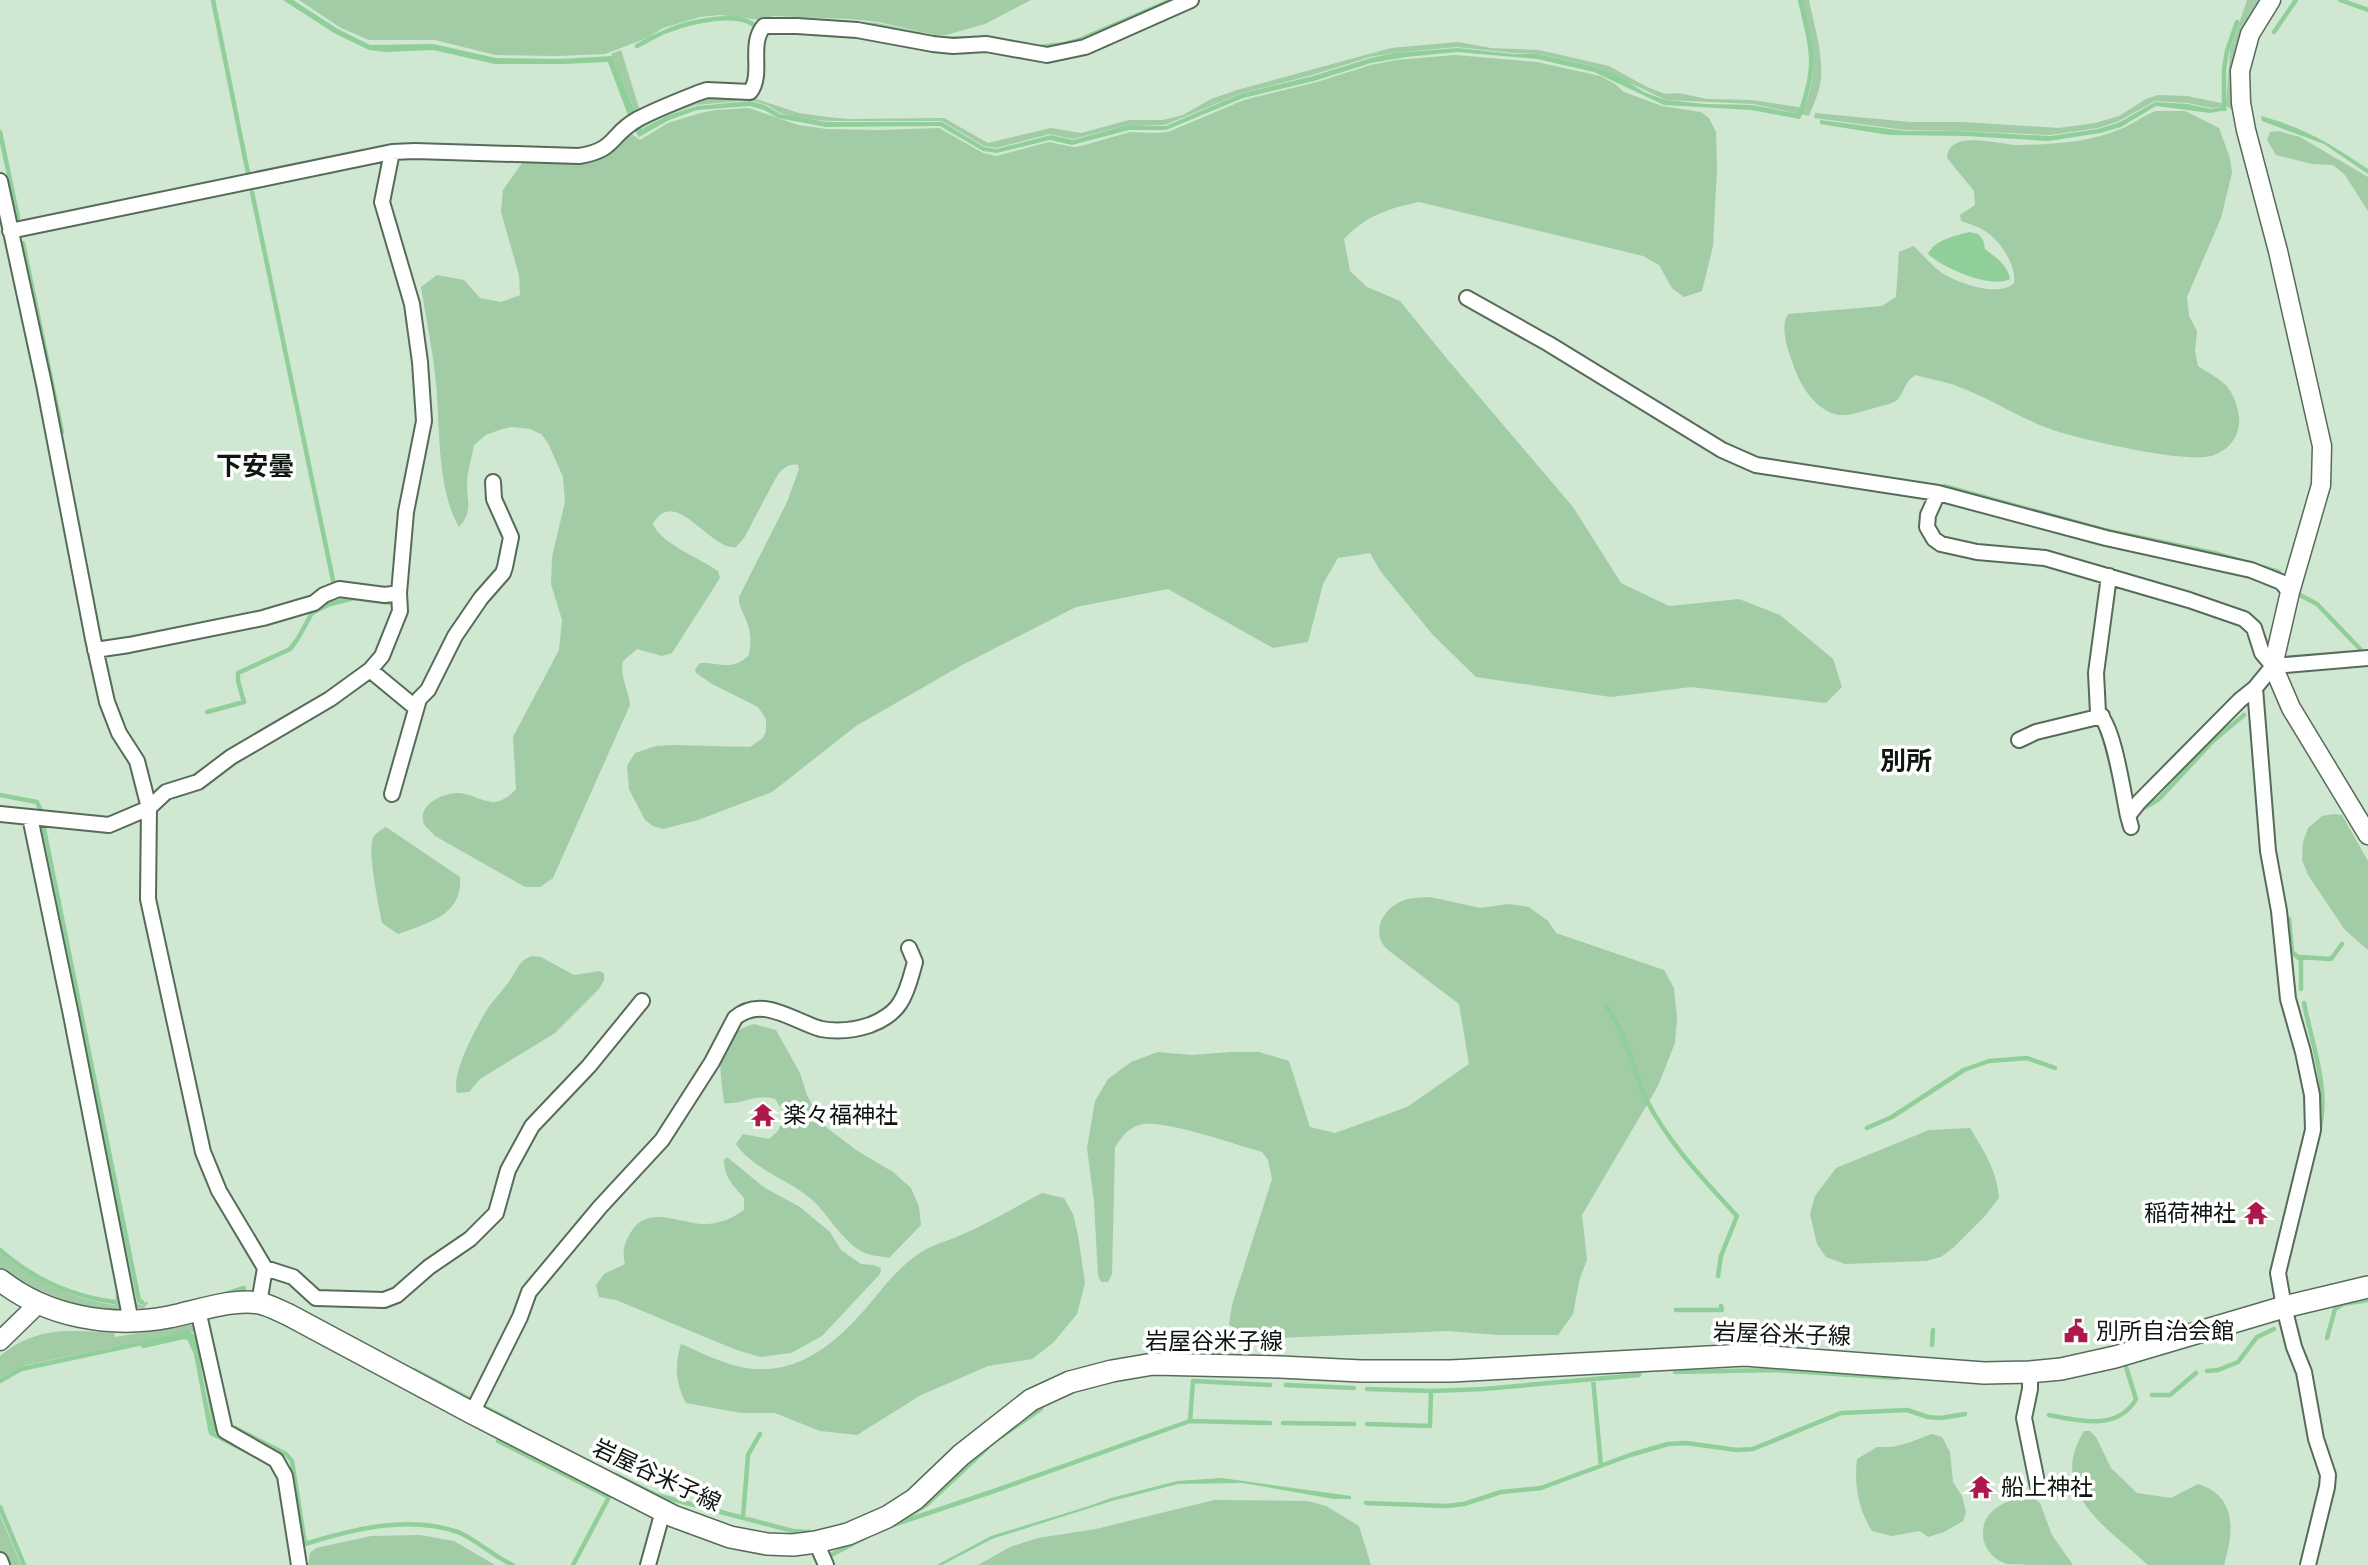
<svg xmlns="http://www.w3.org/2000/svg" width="2368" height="1565" font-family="'DM Sans','Noto Sans JP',sans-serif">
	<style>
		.green { fill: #a1cca6 }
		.water { fill: #90cf99 }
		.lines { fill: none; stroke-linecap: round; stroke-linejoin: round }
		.stream { stroke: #90cf99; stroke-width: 4.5 }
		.minor-casing { stroke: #576b59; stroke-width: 18 }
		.tertiary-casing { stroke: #576b59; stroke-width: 21 }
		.secondary-casing { stroke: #576b59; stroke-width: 24 }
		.minor { stroke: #fff; stroke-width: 14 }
		.tertiary { stroke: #fff; stroke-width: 18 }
		.secondary { stroke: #fff; stroke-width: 21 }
		.labels { text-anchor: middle; stroke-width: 7; stroke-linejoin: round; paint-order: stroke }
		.poi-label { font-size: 23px; fill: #0e160f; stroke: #fff; text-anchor: start }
		.street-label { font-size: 23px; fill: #0e160f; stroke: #fff }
		.quarter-label { font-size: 26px; font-weight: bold; fill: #0e160f; stroke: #fff }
	</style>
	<rect width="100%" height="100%" fill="#d0e7d2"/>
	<path class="green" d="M 299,0 L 1031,0 L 985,24 L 946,35 L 934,35 L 879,22 L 849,19 L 773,16 L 760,20 L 720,15 L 700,17 L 663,28 L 647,38 L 605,54 L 558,56 L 495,55 L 435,40 L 369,40 L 341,28 Z
		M 1801,0 L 1809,0 C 1814,25 1823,52 1821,78 C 1820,91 1814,103 1809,116 L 1753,104 L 1666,100 L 1596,67 L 1539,54 L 1513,53 L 1457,47 L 1393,53 L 1370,57 L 1312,75 L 1239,94 L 1165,125 L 1128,125 L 1073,139 L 1050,134 L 996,148 L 984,146 L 942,121 L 828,121 L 799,118 L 780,113 L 767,105 L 750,100 L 696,105 L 665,116 L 642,128 L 640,122 L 699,95 L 750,97 L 799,113 L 827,117 L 849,119 L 944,118 L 988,143 L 1051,128 L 1081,133 L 1129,120 L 1163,120 L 1183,115 L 1211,99 L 1237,90 L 1391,48 L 1458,42 L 1491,48 L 1539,50 L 1609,66 L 1645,86 L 1665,94 L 1678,93 L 1707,99 L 1752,100 L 1804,108 C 1821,68 1811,40 1801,0 Z
		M 2247,0 L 2261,0 C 2234,37 2232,66 2234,111 L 2226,106 L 2211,108 L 2188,103 L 2155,101 L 2119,121 L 2098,128 L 2050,135 L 1964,131 L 1905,130 L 1814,118 L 1815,113 L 1910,122 L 1962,122 L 2059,128 L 2095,123 L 2119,116 L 2146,99 L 2158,95 L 2187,96 L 2226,104 L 2230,50 Z
		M 621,50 L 640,111 L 637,116 L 611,54 Z
		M 1455,55 L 1537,62 L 1600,76 L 1615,84 L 1624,92 L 1662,106 L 1701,112 L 1709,118 L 1716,132 L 1717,169 L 1713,246 L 1702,291 L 1684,297 L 1672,288 L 1659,265 L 1643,256 L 1419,202 C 1387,209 1367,215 1344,239 L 1350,271 L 1367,287 L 1400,301 L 1448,360 L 1573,507 L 1621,583 L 1669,606 L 1739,599 L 1780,615 L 1833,659 L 1842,687 L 1826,703 L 1691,687 L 1611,697 L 1476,677 L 1433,635 L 1381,572 L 1370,553 L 1338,558 L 1323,584 L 1308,642 L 1273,648 L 1168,589 L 1076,607 L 962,665 L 856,726 L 772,792 L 698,820 L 663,829 L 653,826 L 645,820 L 629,789 L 627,766 L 635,753 L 656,746 L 674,745 L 750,747 L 763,738 L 766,731 L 766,719 L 758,707 L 712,684 L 696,673 L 695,669 L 700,663 C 721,662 731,672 749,655 C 751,644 751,636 748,625 C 745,615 738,607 739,597 L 787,502 L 799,469 L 798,465 C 789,463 784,468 778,474 L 744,538 L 736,547 C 710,551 675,484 653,524 C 660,543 701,559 718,571 L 720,578 L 672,653 L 662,656 L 637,649 L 623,661 C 619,676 629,690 630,705 L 553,878 L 540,887 L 525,887 L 435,836 C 432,832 426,828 424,824 C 416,804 445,792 460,793 C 471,794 481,801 492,802 C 502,802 510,796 516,789 L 513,737 L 559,650 L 562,620 L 551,584 L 552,557 L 565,502 L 563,477 L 548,443 L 541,434 L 530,429 L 512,427 L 502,429 L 486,435 L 474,445 C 472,457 467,472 467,484 C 467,504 473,511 459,527 C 437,489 440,427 436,383 C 433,351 426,319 421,287 L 437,275 L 464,280 L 480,298 L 501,302 L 520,295 L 519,275 L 501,212 L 503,190 L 522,163 L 590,159 L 630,133 L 640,140 L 668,123 L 697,114 L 715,110 L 749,108 L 798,125 L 827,129 L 879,130 L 939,128 L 983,153 L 996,156 L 1049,142 L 1073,147 L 1081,146 L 1130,132 L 1155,133 L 1168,132 L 1244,100 L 1317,82 L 1371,65 L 1396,60 Z
		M 2156,111 L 2185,111 L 2219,128 L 2230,158 L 2232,173 L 2221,218 L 2187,297 L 2189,316 L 2197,331 L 2195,351 L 2198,366 C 2219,380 2232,383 2238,411 C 2243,431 2232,450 2211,456 C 2184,463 2089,441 2059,432 C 2024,421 1992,399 1957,386 C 1944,381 1929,379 1916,375 C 1904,381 1905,392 1897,400 C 1891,405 1879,406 1871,409 C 1861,411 1850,416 1840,415 C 1815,412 1798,382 1792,361 C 1787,348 1780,326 1788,314 L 1882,306 L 1896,297 L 1899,252 L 1914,246 C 1923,255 1932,266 1942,273 C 1958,283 1999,298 2014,283 C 2017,267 2001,242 1988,233 C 1980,227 1970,224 1961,221 L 1960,215 L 1975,205 L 1974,191 L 1947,158 C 1949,127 2001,146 2022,145 C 2056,144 2092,142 2123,128 C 2135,123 2144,115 2156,111 Z
		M 2278,131 L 2300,137 L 2368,177 L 2368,211 L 2345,175 L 2333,165 L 2312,164 L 2276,155 L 2267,140 L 2270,132 Z
		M 2334,814 L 2342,815 L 2368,861 L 2368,950 L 2345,930 L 2308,875 L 2302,860 L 2303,842 L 2308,828 L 2322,816 Z
		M 386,827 L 460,877 C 463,915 428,923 398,934 L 382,923 C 379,906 367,852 373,838 C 376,832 381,830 386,827 Z
		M 1430,897 L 1480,908 L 1509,904 L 1529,907 L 1548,921 L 1556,933 L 1664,970 L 1674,988 L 1677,1018 L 1675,1043 L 1658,1086 L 1582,1215 L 1587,1260 L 1580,1278 L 1573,1314 L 1558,1335 L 1498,1335 L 1449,1331 L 1254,1339 L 1240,1334 L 1229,1324 L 1232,1305 L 1272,1179 L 1268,1160 L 1262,1152 C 1236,1145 1161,1118 1139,1125 C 1127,1129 1121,1138 1115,1147 L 1112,1274 L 1108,1282 L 1101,1282 L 1098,1275 L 1094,1202 L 1087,1148 L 1095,1101 L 1108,1079 L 1131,1062 L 1158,1052 L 1192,1055 L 1231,1052 L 1259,1052 L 1289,1061 L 1310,1127 L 1335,1133 L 1407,1107 L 1469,1064 L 1459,1004 L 1388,950 C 1370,934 1382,909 1402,901 C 1410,897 1421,898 1430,897 Z
		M 63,945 L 113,1176 L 136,1303 L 142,1305 L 147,1301 L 148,1303 L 144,1308 L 133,1308 Z
		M 533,956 L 541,957 L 574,975 L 600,971 L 604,974 L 604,980 L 599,989 L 555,1033 L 480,1079 L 469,1092 L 457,1093 C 451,1074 475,1030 485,1013 C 491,1002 501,993 508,983 C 517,972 518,959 533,956 Z
		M 754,1024 L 776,1030 L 800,1073 L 807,1095 L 822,1124 L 856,1150 L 893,1172 L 911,1188 L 919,1207 L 921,1225 L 889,1258 C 881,1256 870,1256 863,1252 C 841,1241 828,1213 810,1198 C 786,1178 754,1170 736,1144 L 743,1134 L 769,1139 L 778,1131 L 785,1114 L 775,1099 C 754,1093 744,1105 724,1103 C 723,1091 718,1063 722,1053 C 726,1038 740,1027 754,1024 Z
		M 1970,1128 C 1984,1151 1997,1171 1999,1198 L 1984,1217 L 1954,1247 L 1941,1257 L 1926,1261 L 1845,1264 L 1826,1257 L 1817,1244 L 1810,1214 L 1815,1196 L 1836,1168 L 1929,1130 Z
		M 727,1157 L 765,1188 L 800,1207 L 830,1232 L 841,1250 L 861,1264 L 874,1265 L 881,1268 L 880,1274 L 822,1336 L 791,1353 L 760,1357 L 734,1349 L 616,1300 L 599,1297 L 596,1285 L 604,1274 L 625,1264 C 622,1251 624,1244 631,1232 C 647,1205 677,1222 702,1224 C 717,1225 731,1219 744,1210 L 744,1198 C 734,1186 724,1178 724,1160 Z
		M 1042,1193 L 1064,1198 L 1073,1214 L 1078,1235 L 1085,1283 L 1077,1314 L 1053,1343 L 1032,1359 L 988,1366 L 921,1395 L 857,1435 L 820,1431 L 775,1413 L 741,1413 L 686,1403 C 676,1384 674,1366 681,1344 C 700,1352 721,1363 741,1367 C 797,1379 839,1341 872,1301 C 884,1286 897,1270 913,1258 C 929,1245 943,1243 961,1235 C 989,1223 1015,1207 1042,1193 Z
		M 0,1253 C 34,1281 71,1299 115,1305 L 118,1266 L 124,1307 L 117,1312 C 73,1306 37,1292 0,1268 Z
		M 192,1324 L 195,1324 L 205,1367 L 195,1333 L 190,1331 L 26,1365 L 0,1378 L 0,1356 C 36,1326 70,1330 114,1333 L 115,1337 Z
		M 2084,1431 L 2090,1431 L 2096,1437 L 2111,1468 L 2137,1493 L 2171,1498 L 2198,1484 C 2237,1496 2234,1531 2224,1565 L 2148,1565 C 2108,1528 2046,1492 2084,1431 Z
		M 1932,1434 L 1942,1437 L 1950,1452 L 1953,1482 L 1962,1496 L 1966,1512 L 1963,1521 L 1944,1532 L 1928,1537 L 1920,1531 L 1892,1536 L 1872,1531 C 1858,1509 1854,1484 1857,1459 L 1877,1447 L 1892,1447 L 1908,1443 Z
		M 2032,1497 L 2040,1503 L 2052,1535 L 2073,1565 C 2056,1565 2021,1565 2007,1564 C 1981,1556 1974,1524 1996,1508 C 2007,1500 2020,1498 2032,1497 Z
		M 1214,1500 L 1308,1501 L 1326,1506 L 1359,1526 L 1371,1565 L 978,1565 L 1010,1547 L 1038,1538 L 1096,1529 Z
		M 0,1515 L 21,1565 L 5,1565 L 0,1553 Z
		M 420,1535 L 454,1541 L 495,1565 L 308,1565 L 310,1553 L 316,1548 L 371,1536 Z"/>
	<path class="water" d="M 283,0 L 293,0 L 338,29 L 370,45 L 433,44 L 496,58 L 559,59 L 612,56 L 642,129 L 666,116 L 697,106 L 750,101 L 765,105 L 780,114 L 827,122 L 942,122 L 984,147 L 996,149 L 1051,135 L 1073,140 L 1128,125 L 1166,126 L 1240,94 L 1313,76 L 1371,58 L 1394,53 L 1458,48 L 1513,54 L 1538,54 L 1595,67 L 1620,77 L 1644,92 L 1665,100 L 1706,104 L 1752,105 L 1800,114 L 1800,119 L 1751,110 L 1664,105 L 1594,72 L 1537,59 L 1457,52 L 1406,57 L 1371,63 L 1314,81 L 1243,98 L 1166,130 L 1129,130 L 1072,145 L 1050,140 L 997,153 L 983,151 L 940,126 L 826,127 L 778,118 L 764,110 L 750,106 L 697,110 L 669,120 L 639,137 L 632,126 L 608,62 L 564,64 L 495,64 L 433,50 L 385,52 L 369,50 L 334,33 Z
		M 2155,102 L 2188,104 L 2211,109 L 2225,106 L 2227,110 L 2210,113 L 2156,106 L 2121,127 L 2100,133 L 2049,141 L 1966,136 L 1889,135 L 1820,124 L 1820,120 L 1905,131 L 1958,131 L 2050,136 L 2098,129 L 2120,122 Z
		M 2261,116 C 2305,128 2331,144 2368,169 L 2368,174 L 2324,144 L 2262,121 Z
		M 1969,232 L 1978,234 L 1983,240 L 1985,249 C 1995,257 2008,265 2010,279 C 1990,289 1943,268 1928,254 C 1934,240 1955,236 1969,232 Z
		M 1222,1478 L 1351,1496 L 1351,1499 L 1334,1499 L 1243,1483 L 1178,1484 L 1112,1501 L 992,1539 L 942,1565 L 937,1565 L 991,1536 L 1086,1507 L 1111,1498 L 1177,1481 Z"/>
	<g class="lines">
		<path class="stream" d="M 213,0 L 248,173
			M 2340,0 L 2368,10
			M 859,24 L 875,25 L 923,35
			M 2274,32 L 2296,0
			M 987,37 L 1013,42
			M 945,39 L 975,38
			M 637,46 C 647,41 656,35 667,31 C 686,23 739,9 756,27 L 757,24
			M 1039,47 L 1065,44 L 1079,40 L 1172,0
			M 2224,109 L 2224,69 L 2227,51 L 2237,22
			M 1797,116 L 1799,116 C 1818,65 1812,51 1800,0
			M 0,132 L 18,218
			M 252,192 L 334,585
			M 23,243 L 62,432
			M 1944,486 L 2104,530 L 2214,553 L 2241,561
			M 2259,566 L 2279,572
			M 2300,595 L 2317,604 L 2363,652
			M 207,712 L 244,702 L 238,681 L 238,673 L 290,649 L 297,640 L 312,613 L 330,604 L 354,598 L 391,603
			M 0,795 L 37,802 L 40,809 L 139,1301 L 142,1302
			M 2144,808 L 2159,799 L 2214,740 L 2244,715
			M 2289,919 L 2292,952 L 2301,960 L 2301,989
			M 2299,957 L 2331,959 L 2342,944
			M 2304,1003 C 2312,1046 2330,1088 2319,1132
			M 1606,1006 C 1627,1034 1632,1070 1647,1101 C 1670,1145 1704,1180 1737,1216 L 1721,1256 L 1718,1276
			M 1867,1128 L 1892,1117 L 1964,1070 L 1989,1061 L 2027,1058 L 2055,1068
			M 0,1250 C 33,1279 70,1296 114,1302
			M 225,1294 L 244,1288
			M 1676,1310 L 1722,1310 L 1721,1306
			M 2327,1338 L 2335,1309 L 2343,1304 L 2368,1300
			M 142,1342 L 143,1346 L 183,1337 L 189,1338 L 196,1353 L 211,1433 L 250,1453
			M 1932,1345 L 1933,1330
			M 414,1370 L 519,1425
			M 2207,1371 L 2218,1370 L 2238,1362 L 2257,1337 L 2274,1329
			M 1675,1372 L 1775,1370 L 1898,1378
			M 1593,1379 L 1601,1466
			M 0,1381 L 21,1369 L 189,1333 C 204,1345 211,1408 215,1430
			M 1286,1385 L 1354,1388
			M 1367,1389 L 1431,1391 L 1483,1389 L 1639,1375 L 1639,1371 L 1643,1370
			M 2152,1395 L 2170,1395 L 2196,1373
			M 2049,1415 C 2079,1421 2118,1431 2136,1399 L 2125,1364
			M 1190,1421 L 1193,1381 L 1270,1385
			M 1283,1423 L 1354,1424
			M 1367,1424 L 1430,1426 L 1431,1391
			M 233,1427 L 286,1454 L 292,1461 L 305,1544 C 353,1529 408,1515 458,1532 C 477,1540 494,1557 513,1565
			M 1002,1436 L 1041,1409
			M 498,1441 L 609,1497 L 573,1565
			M 616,1475 L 656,1495 L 793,1531 L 809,1532
			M 1366,1503 L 1446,1506 L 1464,1504 L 1501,1492 L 1541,1488 L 1630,1455 L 1668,1444 L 1686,1443 L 1737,1450 L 1753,1449 L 1841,1413 L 1907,1410 L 1928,1417 L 1941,1418 L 1965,1414
			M 0,1507 L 24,1565
			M 743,1518 L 748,1455 L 760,1434
			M 900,1521 L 926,1505 L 987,1448
			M 893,1525 L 997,1490 L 1190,1421 L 1270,1423
			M 829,1556 L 866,1537"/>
		<g class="minor-casing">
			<path id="minor" d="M 0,181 L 44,384 L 93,639 L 107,702 L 119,733 L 137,761 L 149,808 L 148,899 L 203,1152 L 219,1191 L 265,1268 L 259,1303
				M 10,231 L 392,152 L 415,151 L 579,156 C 617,150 609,135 638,119 C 657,109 678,101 698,93 L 707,90 L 750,92 C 764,74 748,44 764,26 L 797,26 L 857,30 L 933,44 L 953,46 L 986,44 L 1047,55 L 1085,47 L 1191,0
				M 1467,298 L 1549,344 L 1722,450 L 1756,465 L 1938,493 L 2106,538 L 2251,570 L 2281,582 L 2290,592
				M 1938,493 L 1928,515 L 1927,527 L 1934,539 L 1941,544 L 1977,552 L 2045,558 L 2189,600 L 2244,619 L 2254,628 L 2262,653 L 2273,666
				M 2109,576 L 2096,673 L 2098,713 C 2114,726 2123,793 2128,816
				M 95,650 L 129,645 L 263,618 L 314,603 L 324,595 L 339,589 L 385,595 L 399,593
				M 370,670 L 416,708
				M 2019,740 L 2036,732 L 2102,716
				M 392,794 L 419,699 L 428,690 L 455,636 L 481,598 L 503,573 L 505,567 L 511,537 L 494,499 L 493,482
				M 0,814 L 109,825 L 149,808 L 166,792 L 198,782 L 231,757 L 330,699 L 370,670 L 382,656 L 400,611 L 399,593 L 406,512 L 424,421 L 420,362 L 412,304 L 382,202 L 392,152
				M 30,817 L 71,1015 L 131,1322
				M 2131,827 L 2128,816 L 2139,802 L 2240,700 L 2255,688
				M 265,1268 L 293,1277 L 316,1298 L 384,1300 L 397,1295 L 429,1267 L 470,1239 L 496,1213 L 508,1170 L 532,1126 L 589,1066 L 642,1001
				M 198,1310 L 225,1431 L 276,1460 L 285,1476 L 299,1565
				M 2030,1372 L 2030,1389 L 2024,1418 L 2038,1487
				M 472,1413 L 520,1317 L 529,1292 L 600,1207 L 662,1140 L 712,1062 L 735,1018 C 762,995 793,1021 821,1029 C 837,1032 855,1030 870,1025 C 881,1021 894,1013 900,1003 C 908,991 911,976 915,962 L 909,948
				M 816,1542 L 826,1565
				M 0,1560 L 2,1565
				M 648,1565 L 663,1511
				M 2308,1565 L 2327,1487 L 2328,1475 L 2316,1439 L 2304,1372 L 2294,1347 L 2284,1307 L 2278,1273 L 2313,1130 L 2312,1095 L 2303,1052 L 2288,999 L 2279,911 L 2268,851 L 2255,688 L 2273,666 L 2368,658"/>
		</g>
		<g class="tertiary-casing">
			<path id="tertiary" d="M 2271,0 L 2250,34 L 2240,71 L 2241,103 L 2246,130 L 2278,251 L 2322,446 L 2321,485 L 2290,592 L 2273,666 L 2291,708 L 2368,835
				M 0,1341 L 38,1304"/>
		</g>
		<g class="secondary-casing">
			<path id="secondary" d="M 0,1280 C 47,1317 111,1328 169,1317 C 195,1312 232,1298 259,1303 C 269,1305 280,1311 289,1315 L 472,1413 L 673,1516 L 730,1537 L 767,1544 L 793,1545 L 816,1542 L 848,1534 L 887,1517 L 915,1499 L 961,1455 L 1031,1400 L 1070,1382 L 1112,1371 L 1153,1364 L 1280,1367 L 1361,1371 L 1451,1371 L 1745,1355 L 1984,1373 L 2030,1372 L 2061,1369 L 2115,1357 L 2284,1307 L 2368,1287"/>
		</g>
		<use href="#minor" class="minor"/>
		<use href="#tertiary" class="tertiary"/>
		<use href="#secondary" class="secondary"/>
	</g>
	<defs>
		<g id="temple-bare" transform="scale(1.89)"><path d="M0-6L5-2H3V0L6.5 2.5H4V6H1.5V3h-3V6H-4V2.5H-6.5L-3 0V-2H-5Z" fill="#ac194a" stroke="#fff" stroke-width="2.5" paint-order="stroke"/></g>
		<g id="civic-bare" transform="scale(1.89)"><path d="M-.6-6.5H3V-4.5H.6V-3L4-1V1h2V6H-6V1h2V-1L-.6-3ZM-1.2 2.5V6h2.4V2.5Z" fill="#ac194a" stroke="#fff" stroke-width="2.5" paint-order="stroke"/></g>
	</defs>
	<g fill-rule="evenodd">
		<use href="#temple-bare" x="763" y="1115"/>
		<use href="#temple-bare" x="2256" y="1213"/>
		<use href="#civic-bare" x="2076" y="1331"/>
		<use href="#temple-bare" x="1981" y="1487"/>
	</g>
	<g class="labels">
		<g class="poi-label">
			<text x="783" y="1123">楽々福神社</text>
			<text x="2236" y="1221" text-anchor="end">稲荷神社</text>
			<text x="2096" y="1339">別所自治会館</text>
			<text x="2001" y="1495">船上神社</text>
		</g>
		<g class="street-label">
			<text transform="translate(1782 1334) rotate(2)" y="8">岩屋谷米子線</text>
			<text x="1214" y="1349">岩屋谷米子線</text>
			<text transform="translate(657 1475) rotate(25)" y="8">岩屋谷米子線</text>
		</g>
		<g class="quarter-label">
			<text x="255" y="475">下安曇</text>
			<text x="1906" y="770">別所</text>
		</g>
	</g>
</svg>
